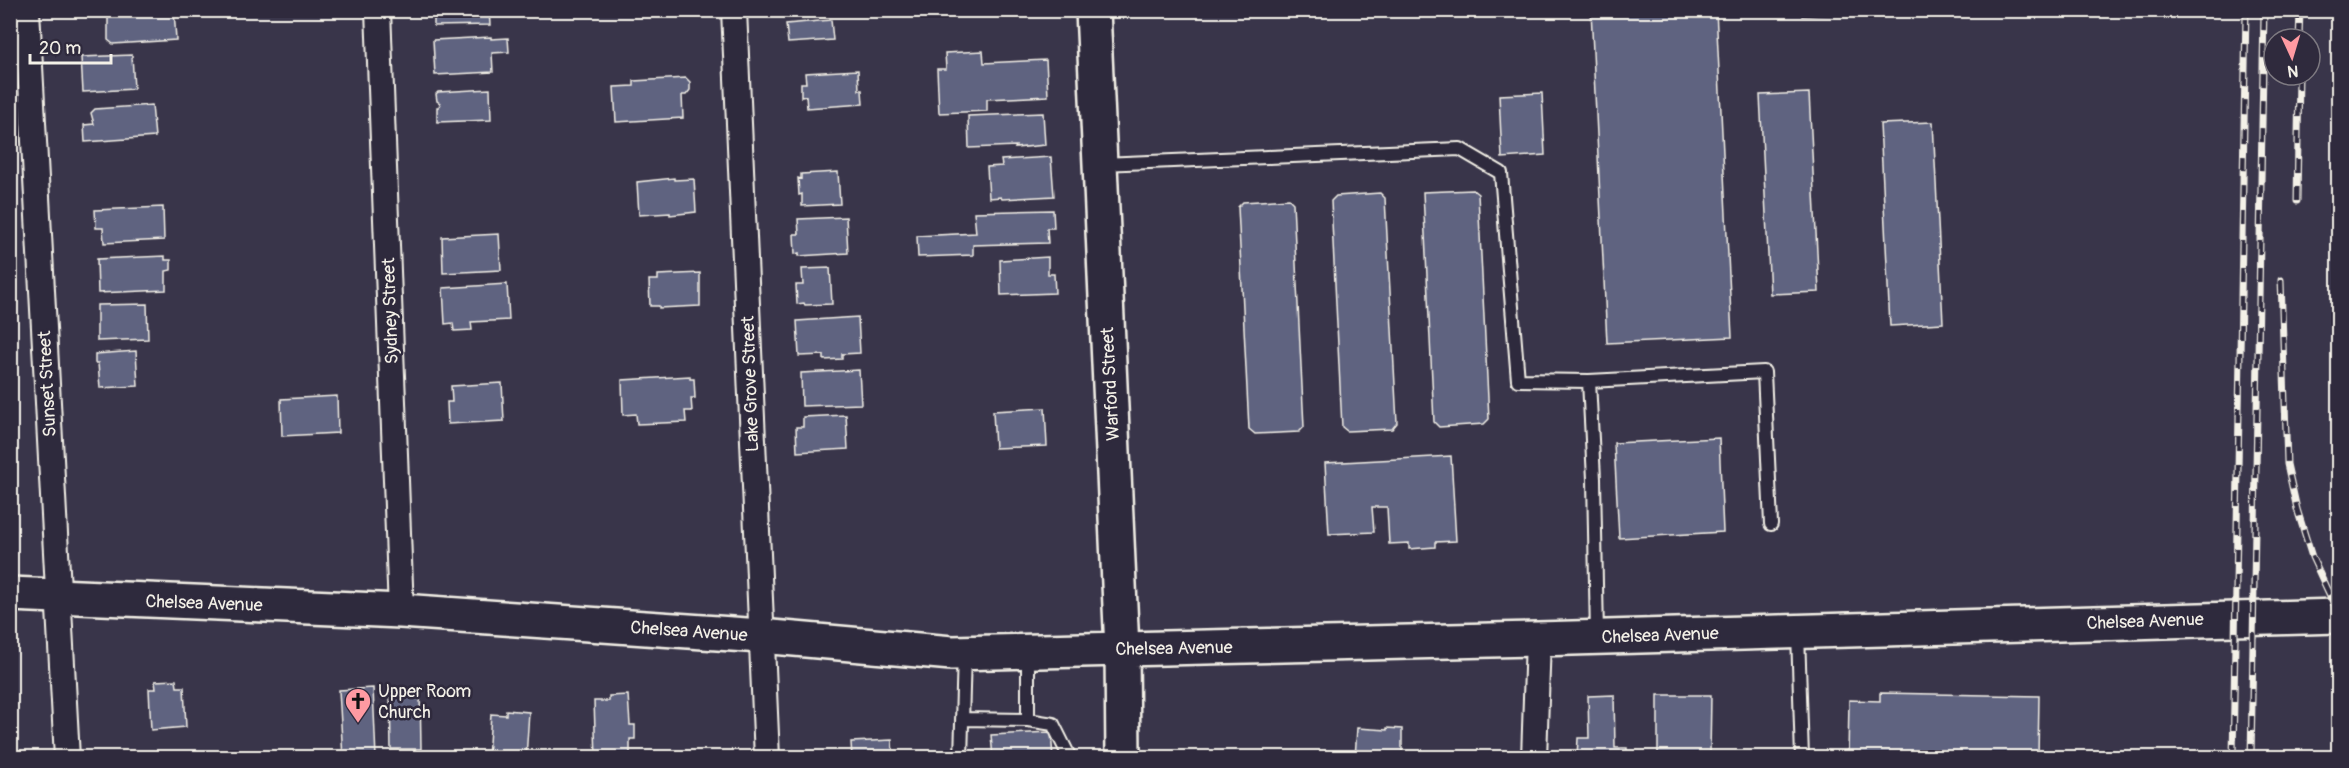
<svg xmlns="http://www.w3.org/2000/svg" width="2349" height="768" font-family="Pangolin,sans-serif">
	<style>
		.building { fill: #5f6380; stroke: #f4f1e8; stroke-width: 1.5 }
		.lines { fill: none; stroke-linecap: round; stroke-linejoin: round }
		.lane-casing { stroke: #f4f1e8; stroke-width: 16 }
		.street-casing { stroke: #f4f1e8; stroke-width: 28 }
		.secondary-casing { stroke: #f4f1e8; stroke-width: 38 }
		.lane { stroke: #2f2a3d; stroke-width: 12 }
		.street { stroke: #2f2a3d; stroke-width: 24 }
		.secondary { stroke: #2f2a3d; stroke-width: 33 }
		.rail-casing { stroke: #f4f1e8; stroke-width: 7 }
		.rail { stroke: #2f2a3d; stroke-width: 4.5; stroke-dasharray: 14; stroke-linecap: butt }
		.labels { text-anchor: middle; stroke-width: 5; stroke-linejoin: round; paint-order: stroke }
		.street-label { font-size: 18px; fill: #f4f1e8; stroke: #2f2a3d }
		.poi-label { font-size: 18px; fill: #f4f1e8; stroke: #2f2a3d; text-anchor: start }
	</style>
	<rect width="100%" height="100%" fill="#39354a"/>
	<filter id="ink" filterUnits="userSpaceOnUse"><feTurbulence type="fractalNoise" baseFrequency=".0167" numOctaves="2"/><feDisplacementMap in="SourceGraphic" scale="12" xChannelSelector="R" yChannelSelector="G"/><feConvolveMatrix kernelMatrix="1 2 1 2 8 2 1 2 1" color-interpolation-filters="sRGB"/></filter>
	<g filter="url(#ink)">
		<path class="building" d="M 127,10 L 174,10 L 176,40 L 113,44 L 108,40 L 108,15 L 111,12 Z
			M 434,10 L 489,10 L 490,25 L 434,26 Z
			M 793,10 L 827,10 L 793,14 Z
			M 1591,10 L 1716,10 L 1732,337 L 1607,343 Z
			M 1802,10 L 1864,10 L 1865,13 L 1802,16 Z
			M 831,20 L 833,40 L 788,43 L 786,24 Z
			M 491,37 L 491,39 L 508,38 L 509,52 L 492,53 L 493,72 L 435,75 L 433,40 Z
			M 983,51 L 984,63 L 1046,60 L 1048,96 L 987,99 L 987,111 L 939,113 L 937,69 L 946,69 L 945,53 Z
			M 132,55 L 134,89 L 83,92 L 81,57 Z
			M 858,70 L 859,90 L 862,90 L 863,104 L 807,108 L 806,96 L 801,97 L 801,83 L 806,83 L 805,73 Z
			M 686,78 L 690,82 L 690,90 L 686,95 L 682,95 L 683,118 L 616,122 L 614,87 L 634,86 L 634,81 Z
			M 490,89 L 491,120 L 437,122 L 437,107 L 439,107 L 440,103 L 437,101 L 436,94 L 438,92 Z
			M 1542,93 L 1545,155 L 1502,158 L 1499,95 Z
			M 1809,93 L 1819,292 L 1770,294 L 1760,95 Z
			M 152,105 L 155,137 L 85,142 L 84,125 L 94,124 L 91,113 L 95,109 Z
			M 1043,113 L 1045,145 L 1015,148 L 1016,146 L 969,148 L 968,116 Z
			M 1933,122 L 1943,323 L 1890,326 L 1880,124 Z
			M 1051,157 L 1054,196 L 1002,199 L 1001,197 L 989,198 L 987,167 L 1002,166 L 1001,160 Z
			M 838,172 L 840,204 L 802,206 L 802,194 L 799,195 L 798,178 L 801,179 L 801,174 Z
			M 674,178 L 674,180 L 694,179 L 696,212 L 670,215 L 670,213 L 639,215 L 637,182 Z
			M 1473,190 L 1478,194 L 1489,419 L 1484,424 L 1439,427 L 1434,422 L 1423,192 Z
			M 1380,193 L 1385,198 L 1397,423 L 1392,429 L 1347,431 L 1342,427 L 1331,201 L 1336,196 Z
			M 1289,199 L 1293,203 L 1304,427 L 1299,432 L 1255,434 L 1249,429 L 1238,207 L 1243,202 Z
			M 163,207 L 164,240 L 104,243 L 103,228 L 96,228 L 95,210 Z
			M 1053,210 L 1054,228 L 1047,228 L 1048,243 L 973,245 L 973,255 L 918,257 L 917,236 L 976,233 L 974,212 Z
			M 846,217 L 848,253 L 799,256 L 799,253 L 795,254 L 794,234 L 799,234 L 798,219 Z
			M 499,234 L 501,270 L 443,273 L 442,237 Z
			M 165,256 L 165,260 L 171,260 L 171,270 L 166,271 L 166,290 L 98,293 L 97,259 Z
			M 1048,257 L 1048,274 L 1054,274 L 1055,293 L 1001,295 L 1000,260 Z
			M 830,268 L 832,304 L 805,305 L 804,303 L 797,304 L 796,285 L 803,285 L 802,269 Z
			M 700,273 L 700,306 L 659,308 L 659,306 L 650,306 L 649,280 L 658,280 L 658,275 Z
			M 507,284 L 509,320 L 471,322 L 472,330 L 454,331 L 453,323 L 445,324 L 443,288 Z
			M 147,304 L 148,339 L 97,341 L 97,305 Z
			M 858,317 L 860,353 L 842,354 L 842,359 L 824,360 L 824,355 L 799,356 L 797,321 Z
			M 136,351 L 138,386 L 100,388 L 98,363 L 95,363 L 95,354 Z
			M 859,370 L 861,404 L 802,406 L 801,373 Z
			M 690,376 L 690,379 L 694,379 L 695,398 L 691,398 L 692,411 L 685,411 L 686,422 L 637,424 L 636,414 L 623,415 L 622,380 Z
			M 502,383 L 504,421 L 448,424 L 447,402 L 452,402 L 451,386 Z
			M 337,396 L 338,433 L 282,436 L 281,399 Z
			M 1045,408 L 1047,446 L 995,448 L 993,411 Z
			M 846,415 L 848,449 L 797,452 L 796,427 L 803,427 L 803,417 Z
			M 1719,438 L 1723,532 L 1619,538 L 1614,443 Z
			M 1451,456 L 1456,541 L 1435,542 L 1435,547 L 1409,549 L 1409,543 L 1389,544 L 1387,507 L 1372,507 L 1374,532 L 1329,534 L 1325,463 Z
			M 176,680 L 177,687 L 184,687 L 186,727 L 151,730 L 149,689 L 156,689 L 155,681 Z
			M 373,688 L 376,758 L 343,758 L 339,690 Z
			M 420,690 L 421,749 L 391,749 L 390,691 Z
			M 1880,693 L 2039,696 L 2038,758 L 1848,758 L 1849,700 L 1880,701 Z
			M 628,695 L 630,725 L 635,725 L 635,739 L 630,739 L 630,758 L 596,758 L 594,701 L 609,701 L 609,696 Z
			M 1614,695 L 1615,748 L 1627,748 L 1627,758 L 1577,758 L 1578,738 L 1589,738 L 1588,696 Z
			M 1658,695 L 1711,695 L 1710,754 L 1658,754 Z
			M 506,710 L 529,712 L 526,758 L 488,758 L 491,714 L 506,715 Z
			M 1357,728 L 1387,730 L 1387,728 L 1402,729 L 1402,758 L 1355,758 Z
			M 1051,732 L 1053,758 L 993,758 L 991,735 Z
			M 892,740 L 893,758 L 852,758 L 851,742 Z"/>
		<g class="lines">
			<g class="lane-casing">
				<path id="lane" d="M 1102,164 L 1460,149 L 1501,173 L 1518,380 L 1589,381 L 1594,479 L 1597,636
					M 1589,381 L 1764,372 L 1771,524
					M 1798,633 L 1802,758
					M 962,719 L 1028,720 L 1028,652
					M 1028,720 L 1053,724 L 1070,758
					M 961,758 L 964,653"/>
			</g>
			<g class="street-casing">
				<path id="street" d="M 27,10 L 67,758
					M 378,10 L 401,611
					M 734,10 L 767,758
					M 1534,758 L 1538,639"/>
			</g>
			<g class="secondary-casing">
				<path id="secondary" d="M 1093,10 L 1122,650 L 1123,758
					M 10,594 L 401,611 L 761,636 L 952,653 L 1538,639 L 2338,616"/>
			</g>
			<use href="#lane" class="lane"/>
			<use href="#street" class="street"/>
			<use href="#secondary" class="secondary"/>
			<g class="rail-casing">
				<path id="rail" d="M 2299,39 L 2300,10
					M 2297,201 L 2299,75
					M 2281,280 L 2287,464 L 2297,509 L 2312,557 L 2338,613
					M 2233,758 L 2246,10
					M 2251,758 L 2264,10"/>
			</g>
			<use href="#rail" class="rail"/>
		</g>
	</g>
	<defs>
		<g id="church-pin" transform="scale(1.35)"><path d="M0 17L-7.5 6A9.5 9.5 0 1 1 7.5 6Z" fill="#ff9aa2" stroke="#2f2a3d"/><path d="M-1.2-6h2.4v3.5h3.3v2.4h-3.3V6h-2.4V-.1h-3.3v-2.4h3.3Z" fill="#111"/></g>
	</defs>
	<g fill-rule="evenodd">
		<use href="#church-pin" x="358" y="701"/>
	</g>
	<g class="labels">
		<g class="street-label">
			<text transform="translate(390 311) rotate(-92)" y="6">Sydney Street</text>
			<text transform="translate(47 384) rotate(-93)" y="6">Sunset Street</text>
			<text transform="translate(750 384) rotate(-92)" y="6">Lake Grove Street</text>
			<text transform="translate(1110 384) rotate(-93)" y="6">Warford Street</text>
			<text transform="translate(204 603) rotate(2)" y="6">Chelsea Avenue</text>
			<text transform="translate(2145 621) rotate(-2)" y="6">Chelsea Avenue</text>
			<text transform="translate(689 631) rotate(4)" y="6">Chelsea Avenue</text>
			<text transform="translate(1660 635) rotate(-2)" y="6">Chelsea Avenue</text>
			<text transform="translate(1174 648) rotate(-1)" y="6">Chelsea Avenue</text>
		</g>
		<g class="poi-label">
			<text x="378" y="697">Upper Room<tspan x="378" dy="21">Church</tspan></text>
		</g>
	</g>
	<rect width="2349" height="768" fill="none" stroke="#2f2a3d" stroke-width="36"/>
	<rect x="18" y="18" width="2313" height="732" fill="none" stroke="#f4f1e8" stroke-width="2" filter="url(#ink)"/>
	<g transform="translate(2292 57) rotate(176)"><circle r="28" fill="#2f2a3d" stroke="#7e7a81" stroke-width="1.5"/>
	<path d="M0-4.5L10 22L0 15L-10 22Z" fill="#ff9aa2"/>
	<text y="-9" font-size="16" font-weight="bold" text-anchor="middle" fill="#f4f1e8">N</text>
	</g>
	<path d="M30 54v9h81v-9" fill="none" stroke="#f4f1e8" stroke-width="3"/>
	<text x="39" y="54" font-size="18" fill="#f4f1e8" stroke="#2f2a3d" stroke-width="4.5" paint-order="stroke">20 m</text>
</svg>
